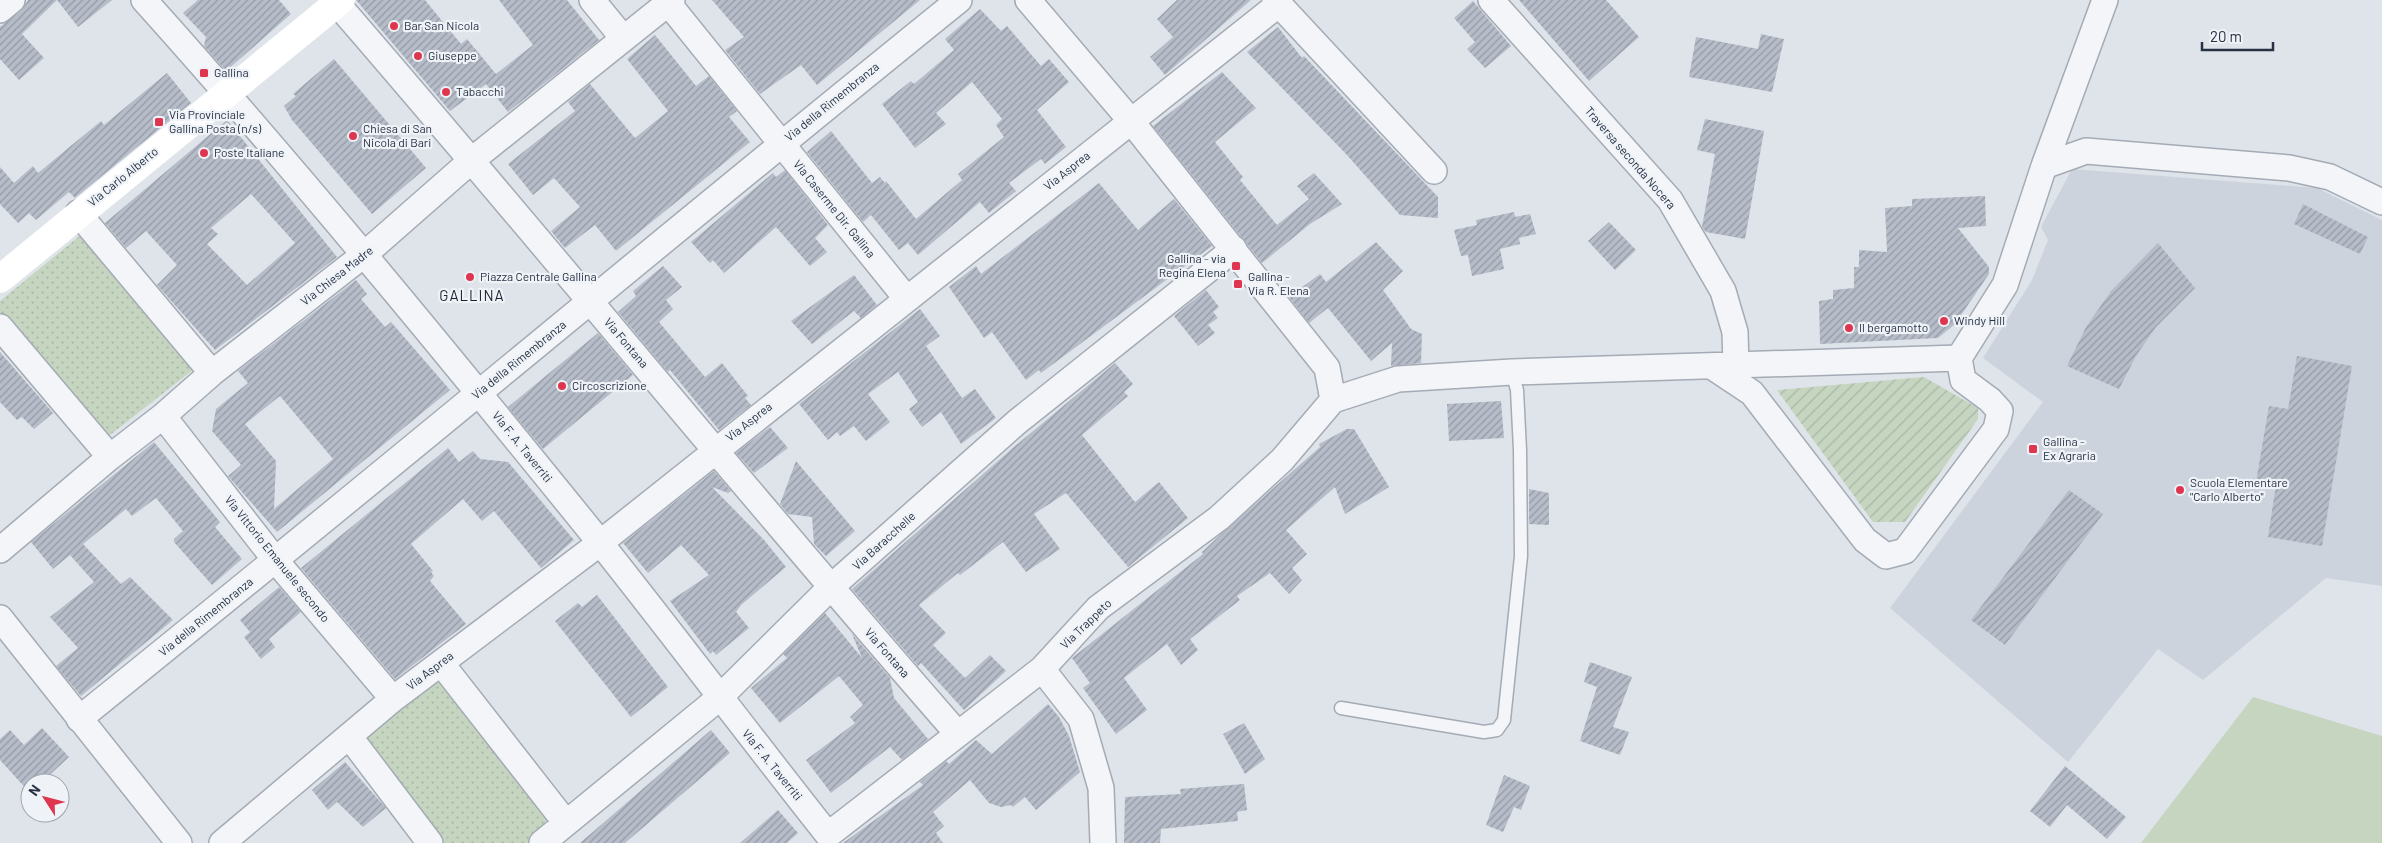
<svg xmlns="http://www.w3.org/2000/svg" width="2382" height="843" font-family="Barlow,sans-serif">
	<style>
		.built { fill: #cdd3dd }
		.park { fill: url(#park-dots) }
		.garden { fill: url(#garden-furrows) }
		.pitch { fill: #c5d5c0 }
		.building { fill: url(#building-hatch); fill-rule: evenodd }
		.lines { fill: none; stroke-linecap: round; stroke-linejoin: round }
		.lane-casing { stroke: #a4abb5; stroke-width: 15 }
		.street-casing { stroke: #a4abb5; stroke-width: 28 }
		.lane { stroke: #f3f5f8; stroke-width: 12 }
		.street { stroke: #f3f5f8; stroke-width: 25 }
		.secondary { stroke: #fff; stroke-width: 28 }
		.poi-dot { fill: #de364f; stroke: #eff3f7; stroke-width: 2 }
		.labels { text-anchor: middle; stroke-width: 4.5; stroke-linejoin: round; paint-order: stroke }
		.poi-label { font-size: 12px; fill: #263144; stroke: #eff3f7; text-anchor: start }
		.street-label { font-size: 12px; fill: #263144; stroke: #eff3f7 }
		.quarter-label { font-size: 15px; letter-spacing: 1px; fill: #192234; stroke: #eff3f7 }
	</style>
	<defs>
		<pattern id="park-dots" width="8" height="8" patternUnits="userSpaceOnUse" patternTransform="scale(1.25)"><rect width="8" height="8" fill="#c5d5c0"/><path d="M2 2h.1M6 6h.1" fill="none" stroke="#a9b7a6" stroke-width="1.8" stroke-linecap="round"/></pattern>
		<pattern id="garden-furrows" width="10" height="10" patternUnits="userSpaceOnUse" patternTransform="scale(1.25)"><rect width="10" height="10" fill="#c5d5c0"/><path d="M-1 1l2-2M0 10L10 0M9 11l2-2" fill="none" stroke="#a9b7a6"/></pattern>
		<pattern id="building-hatch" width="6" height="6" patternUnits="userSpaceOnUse" patternTransform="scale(1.25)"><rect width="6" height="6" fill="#b6bdc9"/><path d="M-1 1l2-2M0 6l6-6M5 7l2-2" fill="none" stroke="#949aa5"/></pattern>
	</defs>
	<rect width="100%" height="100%" fill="#dfe4ea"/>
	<path class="built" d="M 2072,169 L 2317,188 L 2382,220 L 2382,586 L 2326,578 L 2203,680 L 2158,649 L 2068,762 L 1890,608 L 2043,402 L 1983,358 L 2032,280 L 2048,240 L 2041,227 Z"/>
	<path class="park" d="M 83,233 L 194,369 L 105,439 L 0,315 L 0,301 Z
		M 440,674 L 555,824 L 533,843 L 438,843 L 357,739 Z"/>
	<path class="garden" d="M 1924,377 L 1978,408 L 1978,419 L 1905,522 L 1873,522 L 1777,390 Z"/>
	<path class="pitch" d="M 2253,697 L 2382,736 L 2382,843 L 2141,843 Z"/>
	<path class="building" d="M 28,0 L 112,0 L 78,27 L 57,0 L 22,34 L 44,58 L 19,80 L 0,59 L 0,27 L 21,11 Z
		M 198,0 L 279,0 L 291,14 L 226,71 L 204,46 L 206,37 L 183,13 Z
		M 356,0 L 425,0 L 461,44 L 467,39 L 496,74 L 533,45 L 499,0 L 567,0 L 599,40 L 508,112 L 486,84 L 450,111 Z
		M 712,0 L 920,0 L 817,85 L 801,65 L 760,94 L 725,50 L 744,37 Z
		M 1177,0 L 1251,0 L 1165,75 L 1150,57 L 1173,37 L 1157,19 Z
		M 1519,0 L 1606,0 L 1639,37 L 1589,81 Z
		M 1473,1 L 1511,46 L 1485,68 L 1467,49 L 1475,42 L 1454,18 Z
		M 980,9 L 1001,31 L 1007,26 L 1041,66 L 1049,59 L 1069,82 L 1037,110 L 1066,147 L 1045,164 L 1041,159 L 1009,183 L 1016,191 L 989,213 L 980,202 L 918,255 L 908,243 L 899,250 L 871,215 L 863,222 L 807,152 L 831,131 L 872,183 L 880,177 L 885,183 L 886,181 L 916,219 L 962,180 L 958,174 L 1004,137 L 996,125 L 1002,119 L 972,82 L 936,113 L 946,124 L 915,148 L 882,104 L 911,81 L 914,84 L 954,50 L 945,39 Z
		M 1278,27 L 1302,58 L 1304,56 L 1438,197 L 1438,218 L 1400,215 L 1347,155 L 1247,52 Z
		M 1761,34 L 1784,39 L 1772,92 L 1689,77 L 1696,37 L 1758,49 Z
		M 655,35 L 696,86 L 709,76 L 737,111 L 729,117 L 750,142 L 616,251 L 595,225 L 565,248 L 551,231 L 580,207 L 554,178 L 533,195 L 508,164 L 575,111 L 568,102 L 590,84 L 635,138 L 668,111 L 627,59 Z
		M 334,59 L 426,168 L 372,214 L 292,120 L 284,106 L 296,96 L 293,94 Z
		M 1222,72 L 1256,108 L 1215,142 L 1243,177 L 1240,180 L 1277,225 L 1309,199 L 1297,186 L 1314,173 L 1342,204 L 1310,224 L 1262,263 L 1153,126 Z
		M 167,73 L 191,103 L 75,198 L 69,192 L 36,220 L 29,213 L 18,223 L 0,204 L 0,167 L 14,183 L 33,166 L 38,173 L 101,121 L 104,125 Z
		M 1705,119 L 1764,131 L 1745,239 L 1706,232 L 1702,227 L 1715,154 L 1697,150 Z
		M 227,120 L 337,257 L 215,350 L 157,285 L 177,265 L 146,231 L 126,248 L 105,223 ZM 251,194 L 295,243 L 247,285 L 207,244 L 218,234 L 211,228 Z
		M 785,170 L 828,225 L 815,238 L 827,252 L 810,266 L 776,227 L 724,273 L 713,260 L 710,263 L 691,242 L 773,173 L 776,177 Z
		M 1099,183 L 1138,230 L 1174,199 L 1212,246 L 1041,373 L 1039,370 L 1026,380 L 992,332 L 984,338 L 949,287 L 976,266 L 981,274 Z
		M 1985,196 L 1986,226 L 1958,228 L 1989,267 L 1989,274 L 1955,324 L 1938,338 L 1820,344 L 1819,301 L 1833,299 L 1833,290 L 1854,288 L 1854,267 L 1859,267 L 1859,250 L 1887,252 L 1885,208 L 1912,206 L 1912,199 Z
		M 2303,204 L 2368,237 L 2360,254 L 2294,224 Z
		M 1514,212 L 1515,217 L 1530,214 L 1536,234 L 1519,238 L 1520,244 L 1500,249 L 1504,269 L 1472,276 L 1468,255 L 1461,256 L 1454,230 L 1477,225 L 1476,220 Z
		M 1609,222 L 1636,250 L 1615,270 L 1588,241 Z
		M 1376,242 L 1403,271 L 1383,290 L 1411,329 L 1422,334 L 1421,363 L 1391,366 L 1392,343 L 1371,361 L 1328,308 L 1309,323 L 1289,297 L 1320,274 L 1326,282 Z
		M 2158,243 L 2195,288 L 2156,327 L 2136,356 L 2119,389 L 2067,366 L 2086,327 L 2111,291 Z
		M 663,266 L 682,287 L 666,300 L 673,309 L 659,322 L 705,377 L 722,363 L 748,396 L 745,398 L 751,405 L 719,430 L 670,370 L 668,372 L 618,312 L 636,296 L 633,291 Z
		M 854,275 L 877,305 L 861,318 L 854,311 L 812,344 L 791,321 Z
		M 356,280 L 367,294 L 361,299 L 385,327 L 391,322 L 450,390 L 277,532 L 228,476 L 241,465 L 212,431 L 216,409 L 248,383 L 238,371 ZM 280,396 L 333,459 L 274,509 L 276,461 L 245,424 Z
		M 1206,290 L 1219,307 L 1213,312 L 1218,318 L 1208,325 L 1215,333 L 1198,346 L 1174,316 Z
		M 920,309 L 940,336 L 926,346 L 962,398 L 975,389 L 996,418 L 961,444 L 941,412 L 922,427 L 909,409 L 918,402 L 898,372 L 868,394 L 890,422 L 866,441 L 854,426 L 840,436 L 837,432 L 828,440 L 799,404 Z
		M 598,333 L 633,375 L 543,449 L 508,407 Z
		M 0,352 L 53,413 L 34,429 L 22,417 L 17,420 L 0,402 Z
		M 2297,356 L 2352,366 L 2322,546 L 2268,537 L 2276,485 L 2256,482 L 2269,406 L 2288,409 Z
		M 1115,363 L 1133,384 L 1124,392 L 1128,396 L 1082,435 L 1135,502 L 1159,482 L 1188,518 L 1128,567 L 1066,493 L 1034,514 L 1060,549 L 1026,572 L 1003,542 L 960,575 L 958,573 L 919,605 L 946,633 L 933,645 L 965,678 L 990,655 L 1006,671 L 964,710 L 921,663 L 918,666 L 852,589 L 1015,446 Z
		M 1501,401 L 1504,438 L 1449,441 L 1447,404 Z
		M 770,427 L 788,448 L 754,473 L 736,453 Z
		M 1347,429 L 1354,429 L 1389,487 L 1345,514 L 1335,487 L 1286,530 L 1307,554 L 1292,568 L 1302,580 L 1289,594 L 1270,573 L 1237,596 L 1240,600 L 1190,639 L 1198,650 L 1181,665 L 1167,644 L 1124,678 L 1147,710 L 1116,734 L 1083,688 L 1090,683 L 1072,658 L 1203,554 L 1202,552 L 1219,536 L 1320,447 L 1319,444 Z
		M 154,442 L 220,522 L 215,527 L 242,559 L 212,585 L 174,542 L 174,539 L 183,531 L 156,498 L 132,516 L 126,509 L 83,544 L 121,584 L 130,577 L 173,620 L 81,696 L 56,666 L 78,648 L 50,617 L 94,582 L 70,555 L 53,569 L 31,542 Z
		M 448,448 L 459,462 L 473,451 L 480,459 L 508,462 L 574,540 L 541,568 L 494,511 L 482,521 L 463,499 L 411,544 L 433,571 L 431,572 L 434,576 L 430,581 L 466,624 L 395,679 L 301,568 Z
		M 796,461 L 855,531 L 826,556 L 814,544 L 812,517 L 788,514 L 780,504 Z
		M 714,471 L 731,491 L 728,493 L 712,487 L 764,540 L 786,567 L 741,605 L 736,612 L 749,628 L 716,655 L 713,651 L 710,654 L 670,601 L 709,575 L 681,545 L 648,573 L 623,543 Z
		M 1529,489 L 1549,493 L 1549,525 L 1529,524 Z
		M 2069,490 L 2103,514 L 2005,645 L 1971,620 Z
		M 279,587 L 301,612 L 269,639 L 275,647 L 261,659 L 244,637 L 250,632 L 240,620 Z
		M 597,595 L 668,687 L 631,717 L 555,621 L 578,603 L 582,607 Z
		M 825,613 L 862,658 L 852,634 L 890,678 L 894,698 L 928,739 L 902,760 L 890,747 L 831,793 L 806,760 L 855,723 L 850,717 L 863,705 L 839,676 L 780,723 L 751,688 L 787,658 L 783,654 Z
		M 1590,662 L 1632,677 L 1613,727 L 1629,732 L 1620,755 L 1580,741 L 1597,687 L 1584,682 Z
		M 1048,704 L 1059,717 L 1069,736 L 1080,772 L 1036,810 L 1025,797 L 1013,807 L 1011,805 L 1001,807 L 989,803 L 970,780 L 933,812 L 944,826 L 936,833 L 943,843 L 843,843 L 923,785 L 920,782 L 946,761 L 949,764 L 976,740 L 992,754 Z
		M 1244,723 L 1265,759 L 1245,774 L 1223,734 Z
		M 42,728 L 69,757 L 41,783 L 30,783 L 30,793 L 0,760 L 0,739 L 10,730 L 24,745 Z
		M 711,730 L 730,753 L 625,843 L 580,843 Z
		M 345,762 L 386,808 L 363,827 L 337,802 L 328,810 L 312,790 Z
		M 2065,766 L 2126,817 L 2107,839 L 2067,805 L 2050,827 L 2030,811 Z
		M 1504,775 L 1530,786 L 1521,810 L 1514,807 L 1503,832 L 1486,825 Z
		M 1244,784 L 1247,810 L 1237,812 L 1238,821 L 1161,829 L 1160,843 L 1124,843 L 1125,797 L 1181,794 L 1180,789 Z
		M 778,810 L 798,833 L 787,843 L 740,843 Z"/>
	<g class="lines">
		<g class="lane-casing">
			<path id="lane" d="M 1341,708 L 1484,732 L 1497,730 L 1504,720 L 1521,556 L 1520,450 L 1517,390 L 1512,372"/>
		</g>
		<g class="street-casing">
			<path id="street" d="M 144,0 C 301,175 450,357 598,540 C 676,638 751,738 828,835 L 1042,669 L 1098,608 L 1219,518 L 1282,460 L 1333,400
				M 334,0 C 544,242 746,492 957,733
				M 592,0 L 623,38
				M 1028,0 L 1131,121 L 1327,368 L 1333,400 L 1398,379 L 1512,372 L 1959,358 L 1963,380 L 1990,400 L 2000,411 L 1996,429 L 1905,551 L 1886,556 L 1865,540 L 1752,393 L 1713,367
				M 1275,0 L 1434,171
				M 1491,0 L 1670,200 L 1723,291 L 1735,332 L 1736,366
				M 668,3 L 906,298
				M 0,10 L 12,0
				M 2044,166 L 2086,151 L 2289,168 L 2330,177 L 2382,202
				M 78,213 L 212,373
				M 0,327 L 110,457
				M 1959,358 L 2005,285 L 2044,166 L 2105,0
				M 163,416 L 276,561 L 393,699
				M 0,550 L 110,457 L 163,416 L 212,373 L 365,254 L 472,160 L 672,0
				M 0,618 L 179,843
				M 441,663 L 566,823
				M 1042,669 L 1081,719 L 1101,788 L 1103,843
				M 79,719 C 374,482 664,238 959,0
				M 349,736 L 430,843
				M 222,843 L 393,699 L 600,543 L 1279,4
				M 542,843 L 719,698 L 830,588 L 1017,422 L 1234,249"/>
		</g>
		<use href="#lane" class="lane"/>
		<use href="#street" class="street"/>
		<path class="secondary" d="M 0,279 L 341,0"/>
	</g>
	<g class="poi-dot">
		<circle cx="394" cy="26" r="5"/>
		<circle cx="418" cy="56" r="5"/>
		<rect x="199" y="68" width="10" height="10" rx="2.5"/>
		<circle cx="446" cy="92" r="5"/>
		<rect x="154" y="117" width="10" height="10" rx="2.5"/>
		<circle cx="353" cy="136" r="5"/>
		<circle cx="204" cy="153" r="5"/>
		<rect x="1231" y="261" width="10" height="10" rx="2.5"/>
		<circle cx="470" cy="277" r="5"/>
		<rect x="1233" y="279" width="10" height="10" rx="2.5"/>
		<circle cx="1944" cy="321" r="5"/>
		<circle cx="1849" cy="328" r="5"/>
		<circle cx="562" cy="386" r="5"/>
		<rect x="2028" y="444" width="10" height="10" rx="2.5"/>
		<circle cx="2180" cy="490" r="5"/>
	</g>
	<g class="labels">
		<g class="poi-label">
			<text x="404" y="30">Bar San Nicola</text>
			<text x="428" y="60">Giuseppe</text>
			<text x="214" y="77">Gallina</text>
			<text x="456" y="96">Tabacchi</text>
			<text x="169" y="119">Via Provinciale<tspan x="169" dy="14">Gallina Posta (n/s)</tspan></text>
			<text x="363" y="133">Chiesa di San<tspan x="363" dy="14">Nicola di Bari</tspan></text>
			<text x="214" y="157">Poste Italiane</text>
			<text x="1226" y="263" text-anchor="end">Gallina - via<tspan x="1226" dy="14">Regina Elena</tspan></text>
			<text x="480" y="281">Piazza Centrale Gallina</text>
			<text x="1248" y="281">Gallina -<tspan x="1248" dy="14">Via R. Elena</tspan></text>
			<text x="1954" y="325">Windy Hill</text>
			<text x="1859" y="332">Il bergamotto</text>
			<text x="572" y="390">Circoscrizione</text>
			<text x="2043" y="446">Gallina -<tspan x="2043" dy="14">Ex Agraria</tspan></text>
			<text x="2190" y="487">Scuola Elementare<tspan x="2190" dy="14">"Carlo Alberto"</tspan></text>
		</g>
		<g class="street-label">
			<text transform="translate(832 102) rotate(-39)" y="4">Via della Rimembranza</text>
			<text transform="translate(1630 158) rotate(49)" y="4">Traversa seconda Nocera</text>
			<text transform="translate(1067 171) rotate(-38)" y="4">Via Asprea</text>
			<text transform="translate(123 177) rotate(-39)" y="4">Via Carlo Alberto</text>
			<text transform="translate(834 209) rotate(51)" y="4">Via Caserme Dir. Gallina</text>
			<text transform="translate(337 276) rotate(-38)" y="4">Via Chiesa Madre</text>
			<text transform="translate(626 343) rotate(50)" y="4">Via Fontana</text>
			<text transform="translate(519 360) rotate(-39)" y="4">Via della Rimembranza</text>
			<text transform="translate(749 422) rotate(-38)" y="4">Via Asprea</text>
			<text transform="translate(522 447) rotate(51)" y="4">Via F. A. Taverriti</text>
			<text transform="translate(884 541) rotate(-42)" y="4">Via Baracchelle</text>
			<text transform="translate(277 559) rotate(51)" y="4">Via Vittorio Emanuele secondo</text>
			<text transform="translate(206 617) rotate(-39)" y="4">Via della Rimembranza</text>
			<text transform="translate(1086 624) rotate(-44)" y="4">Via Trappeto</text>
			<text transform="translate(887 653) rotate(49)" y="4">Via Fontana</text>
			<text transform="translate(430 671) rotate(-37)" y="4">Via Asprea</text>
			<text transform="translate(772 765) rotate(51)" y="4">Via F. A. Taverriti</text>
		</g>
		<g class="quarter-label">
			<text x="472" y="301">GALLINA</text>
		</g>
	</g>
	<g transform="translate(45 798) rotate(306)"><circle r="24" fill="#eff3f7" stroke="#9fa5af"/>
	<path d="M0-4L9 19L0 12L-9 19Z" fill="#de364f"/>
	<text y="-8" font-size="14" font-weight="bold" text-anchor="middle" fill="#263144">N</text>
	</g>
	<path d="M2202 42v8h71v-8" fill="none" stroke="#263144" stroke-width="2.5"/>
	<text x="2210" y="42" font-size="15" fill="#263144" stroke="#eff3f7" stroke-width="4" paint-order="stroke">20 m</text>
</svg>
